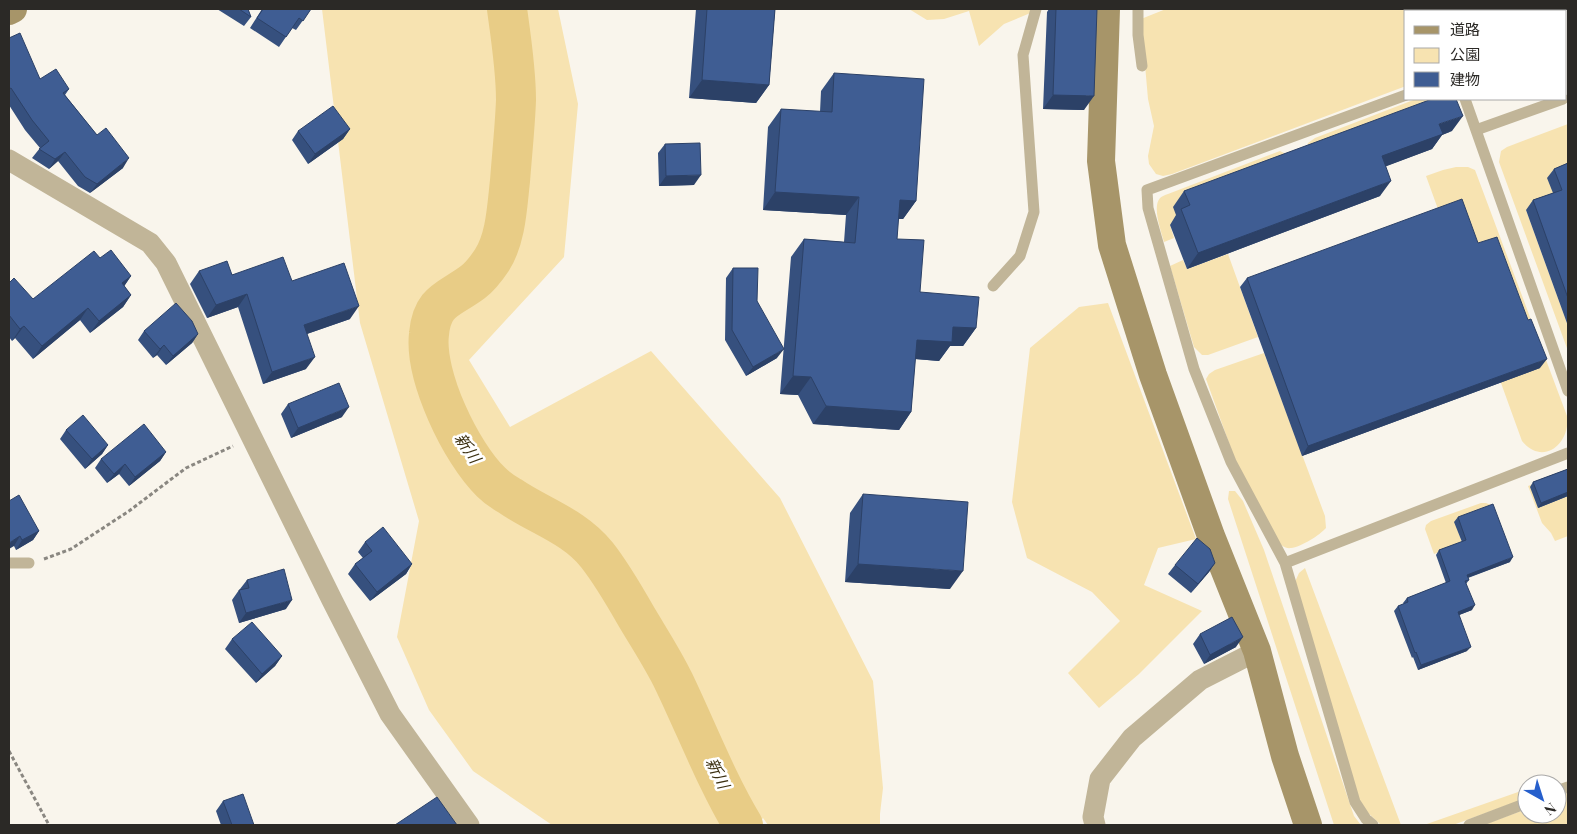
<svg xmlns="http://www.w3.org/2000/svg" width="1577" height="834" font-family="'Playfair Display','Noto Sans JP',serif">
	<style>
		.green { fill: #f7e3b1 }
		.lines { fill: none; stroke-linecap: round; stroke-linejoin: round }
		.river { stroke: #e8cc86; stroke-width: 40 }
		.path { stroke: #8a8781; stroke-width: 3; stroke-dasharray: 4 2.5; stroke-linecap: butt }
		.lane { stroke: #c1b598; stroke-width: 11 }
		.street { stroke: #c1b598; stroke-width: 21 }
		.secondary { stroke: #a79569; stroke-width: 28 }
		.wall { fill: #36507e }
		.shaded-wall { fill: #2c4167 }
		.building { fill: #3f5d93; stroke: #2c4167 }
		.labels { text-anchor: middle; stroke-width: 5; stroke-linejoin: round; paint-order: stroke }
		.water-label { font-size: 16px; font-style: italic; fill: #3d3112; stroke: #fff }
	</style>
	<rect width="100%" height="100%" fill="#f9f5ec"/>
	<path class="green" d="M 322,9 L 558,9 L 578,104 L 564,257 L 469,360 L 510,427 L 651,351 L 780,498 L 873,681 L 883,788 L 880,814 L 880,825 L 768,825 L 763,818 L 757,825 L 552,825 L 473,771 L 429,710 L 397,637 L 419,521 L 360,323 Z
		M 909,9 L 1040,9 L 1004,24 L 979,46 L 969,11 L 944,19 L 927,20 Z
		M 1166,9 L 1421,9 L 1422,11 L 1406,11 L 1406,86 L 1172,174 L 1163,176 L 1156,174 L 1149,164 L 1148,156 L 1154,126 L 1148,99 L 1141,19 Z
		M 1416,99 L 1451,99 L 1307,147 L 1308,143 L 1315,138 Z
		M 1568,124 L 1568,171 L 1555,200 L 1526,210 L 1568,326 L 1568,351 L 1499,162 L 1501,151 L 1507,147 Z
		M 1280,151 L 1286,154 L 1174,207 L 1179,221 L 1170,225 L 1174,238 L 1164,242 C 1161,231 1152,207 1160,198 C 1162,196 1165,195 1168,194 Z
		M 1456,167 L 1468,167 L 1475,170 L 1567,416 C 1571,443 1543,467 1522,441 L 1426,176 L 1443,170 Z
		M 1228,254 L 1258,337 L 1208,355 L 1202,355 L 1194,347 L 1170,266 L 1183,260 L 1187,269 Z
		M 1108,303 L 1196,539 L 1158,548 L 1144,585 L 1202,611 L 1139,674 L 1099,708 L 1068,673 L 1120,621 L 1092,592 L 1027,558 L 1012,502 L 1030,348 L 1079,307 Z
		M 1264,353 L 1325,516 L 1326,528 C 1320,535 1301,547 1291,548 C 1285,549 1281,545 1277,541 L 1234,457 L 1206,379 L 1209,374 L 1215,370 Z
		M 1568,470 L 1538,508 L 1568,496 L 1568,536 L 1555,541 L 1551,533 L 1542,523 L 1528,486 Z
		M 1229,491 L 1235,491 L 1243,501 L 1264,550 L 1354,816 L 1361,825 L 1334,825 L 1228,499 Z
		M 1481,503 L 1486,503 L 1491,505 L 1455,522 L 1462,543 L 1434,554 L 1425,529 L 1426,525 L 1431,521 Z
		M 1305,568 L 1401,825 L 1381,825 L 1367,812 L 1359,799 L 1294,584 L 1299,573 Z
		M 1527,789 L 1527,798 L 1453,825 L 1424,825 Z
		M 1568,793 L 1568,825 L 1483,825 L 1527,809 L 1527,814 L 1557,814 L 1557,797 Z"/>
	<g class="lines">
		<path class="river" d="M 507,9 C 511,38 516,70 516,100 C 515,127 512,154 510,181 C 507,207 506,238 492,260 C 486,269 481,276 473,282 C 449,300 432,300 429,334 C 424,376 461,453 491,482 C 496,487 503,492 510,496 C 539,516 574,526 597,555 C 612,574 624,595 636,616 C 649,638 663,659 674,682 C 697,730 716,780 743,825"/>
		<path class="path" d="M 44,559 L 71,549 L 129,511 L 186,468 L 233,446
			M 9,751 L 49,825"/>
		<path class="lane" d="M 1138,9 L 1138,35 L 1142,66
			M 1433,9 L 1434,11
			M 1406,95 L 1147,190 L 1148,208 L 1194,369 L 1231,462 L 1285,563 L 1568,453
			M 1465,99 L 1568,391
			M 1476,130 L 1563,99
			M 993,286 L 1020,256 L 1034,212 L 1023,55 L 1036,9
			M 9,563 L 29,563
			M 1285,563 L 1355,802 L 1366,819 L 1373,825
			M 1557,791 L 1568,787
			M 1469,825 L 1527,803"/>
		<path class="street" d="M 9,160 L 150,243 L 166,263 L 332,600 L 390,714 L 469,825
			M 1095,825 L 1093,817 L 1100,779 L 1132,738 L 1200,680 L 1257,651"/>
		<path class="secondary" d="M 1106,9 L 1101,161 L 1112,245 L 1153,375 L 1211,536 L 1257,651 L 1285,756 L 1308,825
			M 9,11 L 13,9"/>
	</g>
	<path class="wall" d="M 217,9 L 248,9 L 251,17 L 244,26 Z
		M 262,9 L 311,9 L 296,30 L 292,28 L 279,47 L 250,28 Z
		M 696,9 L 775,9 L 769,85 L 756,103 L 689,98 Z
		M 1049,9 L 1097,9 L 1084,110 L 1043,109 L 1047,12 Z
		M 9,38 L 40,79 L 69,89 L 65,95 L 123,168 L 90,193 L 78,186 L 58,161 L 49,169 L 32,158 L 40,148 L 25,130 L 9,105 Z
		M 834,73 L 916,201 L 903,219 L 898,219 L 897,239 L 920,292 L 976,328 L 963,346 L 950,346 L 939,361 L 915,359 L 911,412 L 899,430 L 813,424 L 798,395 L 780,394 L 791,257 L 804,239 L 844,242 L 846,215 L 763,210 L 768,127 L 781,109 L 820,112 L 821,91 Z
		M 350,129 L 343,139 L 308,164 L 292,140 L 298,131 Z
		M 1452,131 L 1442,135 L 1432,149 L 1386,166 L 1380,196 L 1187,269 L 1170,225 L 1176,215 L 1173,207 L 1184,191 Z
		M 665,144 L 694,185 L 659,186 L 658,153 Z
		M 1568,163 L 1568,326 L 1526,210 L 1533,200 L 1553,193 L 1547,178 L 1554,169 Z
		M 1478,243 L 1540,368 L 1302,456 L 1240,287 L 1247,278 Z
		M 100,258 L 131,276 L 124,286 L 131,295 L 123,307 L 90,333 L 80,320 L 33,359 L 15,338 L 12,341 L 9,337 L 9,283 L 33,299 Z
		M 733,268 L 757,301 L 777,358 L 746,376 L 725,340 L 726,278 Z
		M 199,271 L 292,281 L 350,319 L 307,334 L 306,369 L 263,384 L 238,307 L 207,318 L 190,284 Z
		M 144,331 L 198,334 L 192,343 L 166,365 L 157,355 L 153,358 L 138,340 Z
		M 288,404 L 342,417 L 291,438 L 281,414 Z
		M 66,430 L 108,445 L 102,454 L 85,469 L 60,439 Z
		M 166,452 L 160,461 L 129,486 L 119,474 L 107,483 L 95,468 L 101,459 Z
		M 1568,469 L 1568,496 L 1538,508 L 1530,487 L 1533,482 Z
		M 863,494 L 950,589 L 845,582 L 850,513 Z
		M 9,501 L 39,531 L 33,540 L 16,550 L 14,546 Z
		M 1458,517 L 1510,562 L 1468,578 L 1469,580 L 1466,584 L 1472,610 L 1459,615 L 1467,651 L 1418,670 L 1413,657 L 1412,658 L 1394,611 L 1398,606 L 1404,604 L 1403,603 L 1407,598 L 1446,583 L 1436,555 L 1439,550 L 1462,542 L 1454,522 Z
		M 365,542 L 412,564 L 406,574 L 370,601 L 348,574 L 355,564 L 363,558 L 358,552 Z
		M 1215,563 L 1209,572 L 1191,593 L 1168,574 L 1175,565 Z
		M 247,580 L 286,609 L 239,623 L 232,600 L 239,590 L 240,590 L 240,589 Z
		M 1200,634 L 1236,647 L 1204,664 L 1193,644 Z
		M 232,639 L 282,656 L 275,666 L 256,683 L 225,649 Z
		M 223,801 L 254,825 L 221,825 L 216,811 Z"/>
	<path class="shaded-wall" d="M 702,80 L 769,85 L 756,103 L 689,98 Z
		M 1053,95 L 1094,96 L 1084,110 L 1043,109 Z
		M 1463,116 L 1452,131 L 1442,135 L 1432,149 L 1371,172 L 1382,156 L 1439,124 Z
		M 350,129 L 343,139 L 308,164 L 315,154 Z
		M 65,152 L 58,161 L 49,169 L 55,159 Z
		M 129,158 L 123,168 L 90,193 L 97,184 Z
		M 701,175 L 694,185 L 659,186 L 666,176 Z
		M 1391,181 L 1380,196 L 1187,269 L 1198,253 Z
		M 775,192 L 859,197 L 846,215 L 763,210 Z
		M 900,200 L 916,201 L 903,219 L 887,218 Z
		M 131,276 L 123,288 L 122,283 Z
		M 247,294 L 238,307 L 207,318 L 216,305 Z
		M 131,295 L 123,307 L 90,333 L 99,321 Z
		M 359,306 L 350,319 L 295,338 L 304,325 Z
		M 88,308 L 80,320 L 33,359 L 42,346 Z
		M 24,326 L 15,338 L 12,341 L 20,329 Z
		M 953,327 L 976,328 L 963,346 L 950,346 L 939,361 L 904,358 L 917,340 Z
		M 198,334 L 192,343 L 166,365 L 173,356 Z
		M 164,345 L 157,355 L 153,358 L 160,349 Z
		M 784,349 L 777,358 L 746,376 L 753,367 Z
		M 315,357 L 306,369 L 263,384 L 272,372 Z
		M 1547,359 L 1540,368 L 1302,456 L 1308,446 Z
		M 793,376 L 811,377 L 798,395 L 780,394 Z
		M 826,406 L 911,412 L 899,430 L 813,424 Z
		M 349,407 L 342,417 L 291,438 L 298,428 Z
		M 108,445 L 102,454 L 85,469 L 92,459 Z
		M 166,452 L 160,461 L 129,486 L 135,477 Z
		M 125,464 L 119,474 L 107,483 L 114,474 Z
		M 1568,492 L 1568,496 L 1538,508 L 1541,503 Z
		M 39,531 L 33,540 L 16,550 L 22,540 Z
		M 20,536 L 14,546 L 9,549 L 9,543 Z
		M 1513,557 L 1510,562 L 1464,579 L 1467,575 Z
		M 1215,563 L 1209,572 L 1191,593 L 1198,584 Z
		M 412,564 L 406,574 L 370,601 L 377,592 Z
		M 858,564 L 963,571 L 950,589 L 845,582 Z
		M 292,600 L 286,609 L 239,623 L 246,613 Z
		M 1475,605 L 1472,610 L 1454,617 L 1458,612 Z
		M 1243,637 L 1236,647 L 1204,664 L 1210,655 Z
		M 1471,647 L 1467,651 L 1418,670 L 1421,665 Z
		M 282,656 L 275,666 L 256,683 L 262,674 Z"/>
	<path class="building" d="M 239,9 L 248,9 L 251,17 Z
		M 263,9 L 311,9 L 303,21 L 299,18 L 286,37 L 257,18 Z
		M 707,9 L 775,9 L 769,85 L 702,80 Z
		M 1056,9 L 1097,9 L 1094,96 L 1053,95 Z
		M 20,33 L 40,79 L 56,69 L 69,89 L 63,93 L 97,135 L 106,128 L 129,158 L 97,184 L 85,177 L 65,152 L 55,159 L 39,149 L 49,141 L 32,120 L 11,88 L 9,89 L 9,38 Z
		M 834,73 L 924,79 L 916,201 L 900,200 L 897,239 L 924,240 L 920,292 L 979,297 L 976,328 L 953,327 L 952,342 L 917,340 L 911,412 L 826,406 L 811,377 L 793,376 L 804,239 L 855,243 L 859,197 L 775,192 L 781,109 L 832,112 Z
		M 1432,99 L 1456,99 L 1463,116 L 1439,124 L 1443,134 L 1382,156 L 1391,181 L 1198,253 L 1181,209 L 1190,205 L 1184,191 Z
		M 333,106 L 350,129 L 315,154 L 298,131 Z
		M 700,143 L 701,175 L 666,176 L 665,144 Z
		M 1568,163 L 1568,298 L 1533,200 L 1562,190 L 1554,169 Z
		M 1462,199 L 1478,243 L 1497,237 L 1528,320 L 1531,319 L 1547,359 L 1308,446 L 1247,278 Z
		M 111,250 L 131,276 L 122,283 L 131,295 L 99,321 L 88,308 L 42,346 L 24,326 L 20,329 L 9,315 L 9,283 L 14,278 L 33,299 L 94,251 L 100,258 Z
		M 283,257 L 292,281 L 344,263 L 359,306 L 304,325 L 315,357 L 272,372 L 247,294 L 216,305 L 199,271 L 227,261 L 232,275 Z
		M 733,268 L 758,268 L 757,301 L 784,349 L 753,367 L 732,330 Z
		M 176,303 L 192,321 L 198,334 L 173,356 L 164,345 L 160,349 L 144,331 Z
		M 339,383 L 349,407 L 298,428 L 288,404 Z
		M 83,415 L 108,445 L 92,459 L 66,430 Z
		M 144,424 L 166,452 L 135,477 L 125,464 L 114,474 L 101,459 Z
		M 1568,469 L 1568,492 L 1541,503 L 1533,482 Z
		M 863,494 L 968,502 L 963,571 L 858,564 Z
		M 19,495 L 39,531 L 22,540 L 20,536 L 9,543 L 9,501 Z
		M 1493,504 L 1513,557 L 1467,575 L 1469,580 L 1465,581 L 1475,605 L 1458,612 L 1471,647 L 1421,665 L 1416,652 L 1415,653 L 1398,606 L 1408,602 L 1407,598 L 1450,581 L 1439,550 L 1466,540 L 1458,517 Z
		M 383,527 L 412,564 L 377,592 L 355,564 L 372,551 L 365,542 Z
		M 1197,538 L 1210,549 L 1215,563 L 1198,584 L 1175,565 Z
		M 284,569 L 292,600 L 246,613 L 239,590 L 249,588 L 247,580 Z
		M 1232,617 L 1243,637 L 1210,655 L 1200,634 Z
		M 252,622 L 282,656 L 262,674 L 232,639 Z
		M 243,794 L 254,825 L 232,825 L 223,801 Z
		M 437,797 L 457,825 L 395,825 Z"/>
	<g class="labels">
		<g class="water-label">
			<text transform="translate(468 448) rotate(56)" y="6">新川</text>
			<text transform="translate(718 773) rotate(64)" y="6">新川</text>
		</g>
	</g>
	<rect width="1577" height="834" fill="none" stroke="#2b2926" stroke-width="20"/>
	<rect x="1404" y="10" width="162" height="90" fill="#ffffff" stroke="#aaa9a8"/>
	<rect x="1414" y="26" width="25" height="8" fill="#a79569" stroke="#aaa9a8"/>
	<text x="1450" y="35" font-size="15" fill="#2b2926">道路</text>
	<rect x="1414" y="48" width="25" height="15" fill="#f7e3b1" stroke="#aaa9a8"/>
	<text x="1450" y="60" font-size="15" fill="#2b2926">公園</text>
	<rect x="1414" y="72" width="25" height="15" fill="#3f5d93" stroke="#aaa9a8"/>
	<text x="1450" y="85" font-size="15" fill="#2b2926">建物</text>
	<g transform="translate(1542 799) rotate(141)"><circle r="24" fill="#ffffff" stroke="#aaa9a8"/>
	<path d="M0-4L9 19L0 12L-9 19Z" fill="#265fcc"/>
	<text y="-8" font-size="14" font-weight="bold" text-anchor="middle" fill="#2b2926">N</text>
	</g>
</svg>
